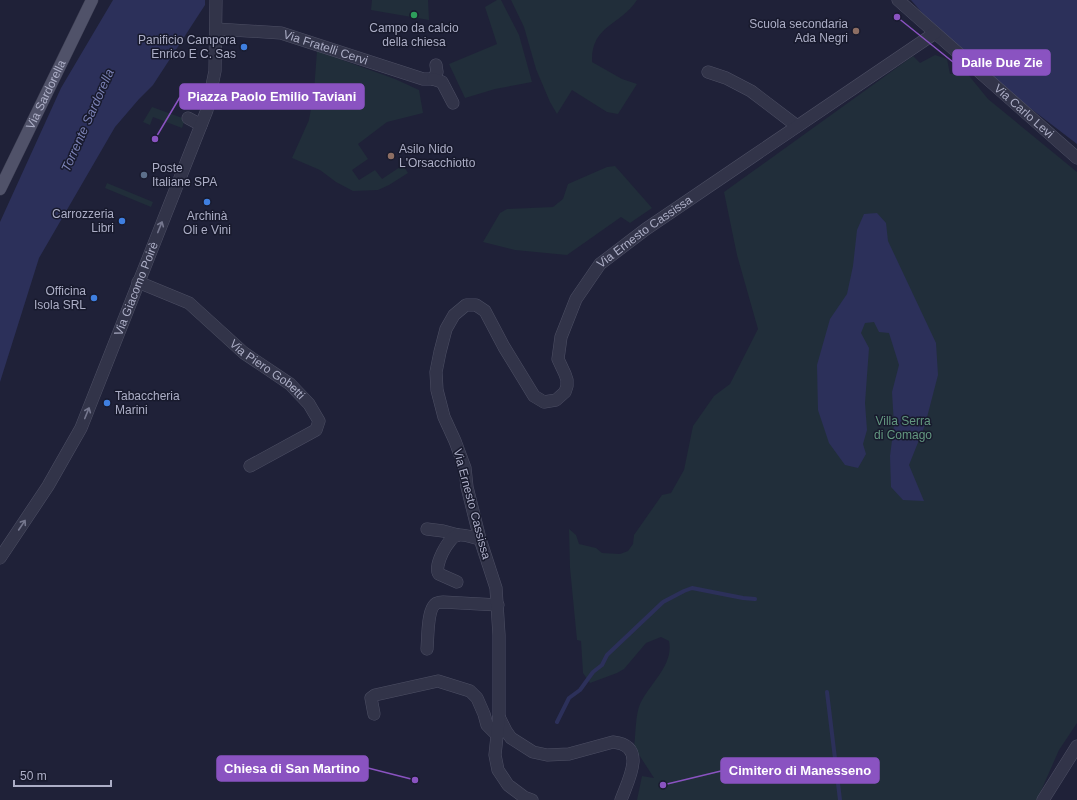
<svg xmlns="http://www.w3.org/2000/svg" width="1077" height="800" font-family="Helvetica,sans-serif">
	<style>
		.green { fill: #212e3a }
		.water { fill: #2c305a }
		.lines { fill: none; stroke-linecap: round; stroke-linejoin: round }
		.stream { stroke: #2c305a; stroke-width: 4 }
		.minor-casing { stroke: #4d4f64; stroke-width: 13 }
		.major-casing { stroke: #393b4f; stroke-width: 13 }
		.minor { stroke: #323449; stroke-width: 12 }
		.major { stroke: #505269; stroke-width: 12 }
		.oneway { stroke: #75778e }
		.leisure-dot { fill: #2e9e5b; stroke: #181a2d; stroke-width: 1.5 }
		.education-dot { fill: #8d6e63; stroke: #181a2d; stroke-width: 1.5 }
		.shop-dot { fill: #3f7fe0; stroke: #181a2d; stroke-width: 1.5 }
		.service-dot { fill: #5c6f8a; stroke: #181a2d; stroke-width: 1.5 }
		.labels { text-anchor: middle; stroke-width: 3; stroke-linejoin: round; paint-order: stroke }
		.poi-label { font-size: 12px; fill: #acaec6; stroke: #181a2d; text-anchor: end }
		.street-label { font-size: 12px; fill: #acaec6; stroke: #181a2d }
		.park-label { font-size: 12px; fill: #639780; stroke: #181a2d }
		.water-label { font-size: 13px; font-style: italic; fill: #7a80b4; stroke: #181a2d }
		.leader { fill: none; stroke: #8a53c1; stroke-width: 1.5 }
		.callout-dot { fill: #8a53c1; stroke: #181a2d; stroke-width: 1.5 }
		.callout { fill: #8a53c1; stroke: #8a53c1; stroke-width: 1.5 }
		.callout-label { font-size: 13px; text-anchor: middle; font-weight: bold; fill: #fff }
	</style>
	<rect width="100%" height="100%" fill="#1f2138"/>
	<path class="green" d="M 372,0 L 428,0 L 429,20 L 371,10 Z
		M 497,0 L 501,0 L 519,35 L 532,82 L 495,89 L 465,98 L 449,64 L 497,44 L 485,7 Z
		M 511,0 L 637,0 C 620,26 591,25 592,62 L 622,79 L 637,84 L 618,114 L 607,112 L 572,90 L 557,114 L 550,102 L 536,69 L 524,27 Z
		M 317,51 L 395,79 L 419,90 L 423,113 L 387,122 L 358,144 L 368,159 L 352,170 L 359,180 L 375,170 L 382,179 L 403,165 L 408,173 L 389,185 L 378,190 L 353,191 L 336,182 L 320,170 L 292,158 L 309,120 L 314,91 Z
		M 935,55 L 947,59 L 950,74 L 966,72 L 988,99 L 1077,172 L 1077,723 L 1059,750 L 1037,800 L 637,800 L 642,776 L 654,778 L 634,747 C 636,734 635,716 640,704 C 650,683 674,665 669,641 L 661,637 L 646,643 L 624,669 L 617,673 L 590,683 L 583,673 L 581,641 L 577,640 L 570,568 L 569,529 L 576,535 L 579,544 L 596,548 L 602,553 L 620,554 L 628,551 L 633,544 L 634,535 L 662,495 L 671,493 L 684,470 L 693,426 L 714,396 L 730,384 L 758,329 L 737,255 L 724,192 L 913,56 L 920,63 Z
		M 152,107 L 185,119 L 182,128 L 153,117 L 150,125 L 143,122 Z
		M 615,166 L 652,208 L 630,223 L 621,217 L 567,255 L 515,250 L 483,242 L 500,213 L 507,209 L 553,207 L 563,199 L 568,184 L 607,167 Z
		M 107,183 L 153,202 L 151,207 L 105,188 Z"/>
	<path class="water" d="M 113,0 L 205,0 L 205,5 L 153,85 L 139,99 L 115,127 L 39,258 L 0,382 L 0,222 L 61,88 Z
		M 911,0 L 1077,0 L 1077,144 L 996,82 L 936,29 Z
		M 877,213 L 886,223 L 888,241 L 936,343 L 938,375 L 925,425 L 909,465 L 924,501 L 903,500 L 891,487 L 890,456 L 894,425 L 892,392 L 899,365 L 889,333 L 879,332 L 874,322 L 865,323 L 861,333 L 869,348 L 865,403 L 867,430 L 863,444 L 866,454 L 858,468 L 845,465 L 829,443 L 818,410 L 817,365 L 830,319 L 847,294 L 853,266 L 857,230 L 864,214 Z"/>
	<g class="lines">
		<path class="stream" d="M 827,692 L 840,800
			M 557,722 L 569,698 L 580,690 L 593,672 L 602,665 L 607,655 L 663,602 L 684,591 L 692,588 L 743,598 L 755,599"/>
		<g class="minor-casing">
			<g id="minor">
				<path id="s1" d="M 898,0 L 1077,158"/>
				<path id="s2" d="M 216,29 L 281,33 L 423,79 L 433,79 L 437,72 L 436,65"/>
				<path d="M 708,72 L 726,78 L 751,91 L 797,126"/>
				<path d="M 433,79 L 442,82 L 453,103"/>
				<path d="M 188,118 L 201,125"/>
				<path id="s3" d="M 138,282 L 189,303 L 244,353 L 290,384 L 309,404 L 319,421 L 316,430 L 250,466"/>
				<path d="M 427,529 L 443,531 L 458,535"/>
				<path id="s4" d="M 0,558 L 48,486 L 81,428 L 207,110 L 215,71 L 216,0"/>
				<path d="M 457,582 L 439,574 C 433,567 448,537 458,535 C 464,534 474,538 480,539"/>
				<path d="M 427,649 C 428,639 427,607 437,603 C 439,602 441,602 443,602 L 498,605"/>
				<path d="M 374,714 L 371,698 L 375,695 L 438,681 L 470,691 L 477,698 L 484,714 L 487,725 L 497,735"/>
				<path d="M 499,717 L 506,731 L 511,738 L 533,752 L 547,755 L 569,754 L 613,742 C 648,746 628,780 621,800"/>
				<path id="s5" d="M 532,800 L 524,797 L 508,785 L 498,770 L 495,755 L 499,717 L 499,635 L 496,588 L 480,539 L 467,487 L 465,468 L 455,441 L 444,417 L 437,390 L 436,372 L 440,352 L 446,329 L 454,315 L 466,305 L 476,305 L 485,311 L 504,347 L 534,396 L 544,402 L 556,400 L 565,392 L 567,386 L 567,380 L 565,374 L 558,359 L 561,337 L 576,299 L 600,264 L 646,229 L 752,157 L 935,33"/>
				<path d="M 1043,800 L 1077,746"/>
			</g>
		</g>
		<g class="major-casing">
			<g id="major">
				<path id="s6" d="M 0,189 L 92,0"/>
			</g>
		</g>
		<use href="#minor" class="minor"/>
		<use href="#major" class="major"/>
	</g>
	<defs><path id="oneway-shaft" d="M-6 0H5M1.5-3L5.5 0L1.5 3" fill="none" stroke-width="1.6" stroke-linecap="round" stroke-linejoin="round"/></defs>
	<g class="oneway">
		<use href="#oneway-shaft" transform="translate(160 227) rotate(-68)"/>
		<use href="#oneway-shaft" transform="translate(87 413) rotate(-68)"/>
		<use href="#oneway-shaft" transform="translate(22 525) rotate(-56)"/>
	</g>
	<circle class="leisure-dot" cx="414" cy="15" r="4"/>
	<g class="education-dot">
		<circle cx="856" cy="31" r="4"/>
		<circle cx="391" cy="156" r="4"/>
	</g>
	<g class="shop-dot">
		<circle cx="244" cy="47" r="4"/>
		<circle cx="207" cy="202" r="4"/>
		<circle cx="122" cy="221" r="4"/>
		<circle cx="94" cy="298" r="4"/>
		<circle cx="107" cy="403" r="4"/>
	</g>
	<circle class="service-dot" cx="144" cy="175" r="4"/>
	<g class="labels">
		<g class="poi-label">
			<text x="848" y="28">Scuola secondaria<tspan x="848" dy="14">Ada Negri</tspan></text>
			<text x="414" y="32" text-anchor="middle">Campo da calcio<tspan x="414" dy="14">della chiesa</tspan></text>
			<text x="236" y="44">Panificio Campora<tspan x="236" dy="14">Enrico E C. Sas</tspan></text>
			<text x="399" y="153" text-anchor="start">Asilo Nido<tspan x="399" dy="14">L'Orsacchiotto</tspan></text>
			<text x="152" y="172" text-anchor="start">Poste<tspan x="152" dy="14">Italiane SPA</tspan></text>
			<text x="114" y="218">Carrozzeria<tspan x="114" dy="14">Libri</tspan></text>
			<text x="207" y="220" text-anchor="middle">Archinà<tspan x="207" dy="14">Oli e Vini</tspan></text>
			<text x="86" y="295">Officina<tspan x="86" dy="14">Isola SRL</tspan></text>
			<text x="115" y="400" text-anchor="start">Tabaccheria<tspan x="115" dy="14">Marini</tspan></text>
		</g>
		<g class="street-label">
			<text dy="4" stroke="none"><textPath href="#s2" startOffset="112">Via Fratelli Cervi</textPath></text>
			<text dy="4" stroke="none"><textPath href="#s6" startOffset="105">Via Sardorella</textPath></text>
			<text dy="4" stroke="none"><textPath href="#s1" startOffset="168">Via Carlo Levi</textPath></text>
			<text dy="4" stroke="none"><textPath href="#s5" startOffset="881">Via Ernesto Cassissa</textPath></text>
			<text dy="4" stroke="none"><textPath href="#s4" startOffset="303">Via Giacomo Poirè</textPath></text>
			<text dy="4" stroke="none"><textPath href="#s3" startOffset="158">Via Piero Gobetti</textPath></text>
			<text transform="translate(472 504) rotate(75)" y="4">Via Ernesto Cassissa</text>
		</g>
		<g class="park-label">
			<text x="903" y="425">Villa Serra<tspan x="903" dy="14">di Comago</tspan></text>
		</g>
		<g class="water-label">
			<text transform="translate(87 120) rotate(-66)" y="5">Torrente Sardorella</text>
		</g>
	</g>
	<path class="leader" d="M897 17L953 62M155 139L180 97M415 780L368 768M663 785L721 771"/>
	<g class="callout-dot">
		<circle cx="897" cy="17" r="4"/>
		<circle cx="155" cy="139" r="4"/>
		<circle cx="415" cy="780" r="4"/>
		<circle cx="663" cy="785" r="4"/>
	</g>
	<g class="callout">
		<rect x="953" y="50" width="97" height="25" rx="4"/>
		<rect x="180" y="84" width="184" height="25" rx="4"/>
		<rect x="217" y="756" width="151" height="25" rx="4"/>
		<rect x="721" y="758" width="158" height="25" rx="4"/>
	</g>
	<g class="callout-label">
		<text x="1002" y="67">Dalle Due Zie</text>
		<text x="272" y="101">Piazza Paolo Emilio Taviani</text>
		<text x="292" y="773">Chiesa di San Martino</text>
		<text x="800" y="775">Cimitero di Manesseno</text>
	</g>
	<path d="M14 780v6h97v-6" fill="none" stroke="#acaec6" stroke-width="2"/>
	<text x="20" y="780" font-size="12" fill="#acaec6" stroke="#181a2d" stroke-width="3" paint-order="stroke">50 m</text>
</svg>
